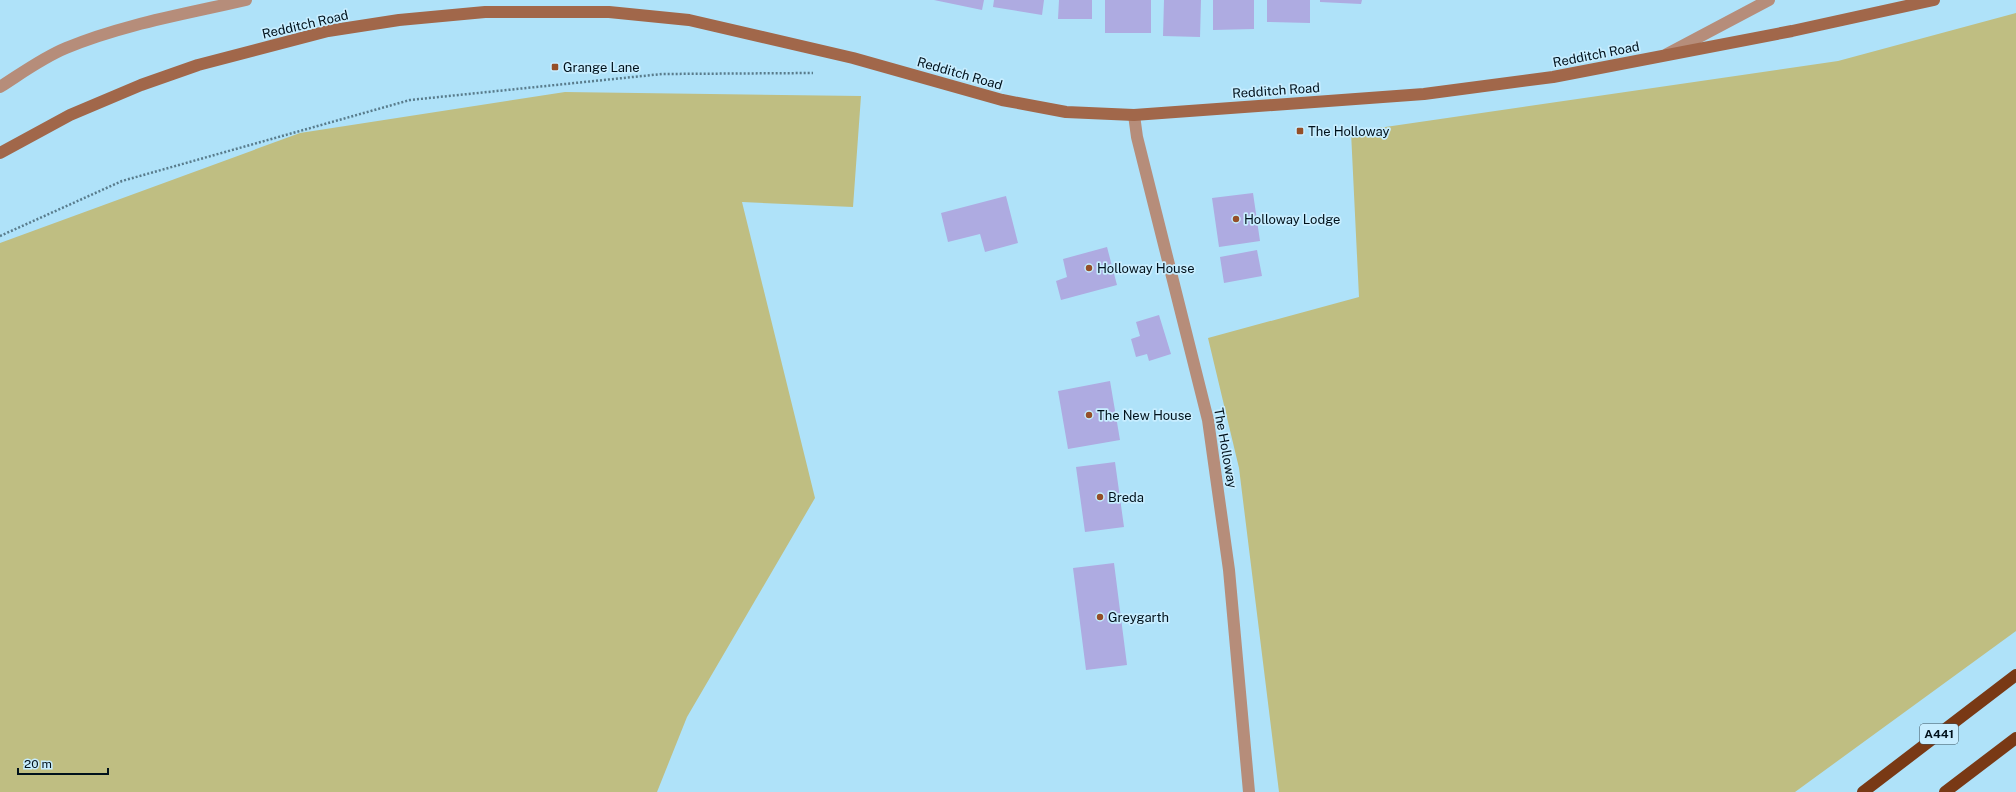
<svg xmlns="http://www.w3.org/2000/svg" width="2016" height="792" font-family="'Public Sans',sans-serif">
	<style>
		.green { fill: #bfbe82 }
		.building { fill: #aeabe1 }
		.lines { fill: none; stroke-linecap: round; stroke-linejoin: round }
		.path { stroke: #597c8c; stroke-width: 2.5; stroke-dasharray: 2 2; stroke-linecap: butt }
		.street { stroke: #b68d7a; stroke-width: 12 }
		.secondary { stroke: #a1674a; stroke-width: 12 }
		.highway { stroke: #793915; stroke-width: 12 }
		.poi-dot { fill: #954f28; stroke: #c7edff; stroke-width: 1.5 }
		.labels { text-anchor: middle; stroke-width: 3.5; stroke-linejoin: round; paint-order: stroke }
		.shield { fill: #c7edff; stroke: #3c535f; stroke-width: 1 }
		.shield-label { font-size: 12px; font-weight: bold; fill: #00111b }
		.street-label { font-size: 13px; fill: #00111b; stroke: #c7edff }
		.poi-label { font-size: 13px; fill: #00111b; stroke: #c7edff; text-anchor: start }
	</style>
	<rect width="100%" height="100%" fill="#afe2f9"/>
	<path class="green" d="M 2016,13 L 2016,631 L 1795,792 L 1279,792 L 1239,468 L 1208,338 L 1359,297 L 1351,132 L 1838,61 Z
		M 565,92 L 861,96 L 853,207 L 742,202 L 815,498 L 687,717 L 657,792 L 0,792 L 0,243 L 300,133 Z"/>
	<path class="building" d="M 934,0 L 984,0 L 982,10 Z
		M 994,0 L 1044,0 L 1042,15 L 993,7 Z
		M 1059,0 L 1092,0 L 1092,19 L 1058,19 Z
		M 1105,0 L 1151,0 L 1151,33 L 1105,33 Z
		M 1164,0 L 1201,0 L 1200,37 L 1163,36 Z
		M 1213,0 L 1254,0 L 1254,29 L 1213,30 Z
		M 1267,0 L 1310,0 L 1310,23 L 1267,22 Z
		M 1320,0 L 1362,0 L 1361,4 L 1320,2 Z
		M 1253,193 L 1260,241 L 1219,247 L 1212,198 Z
		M 1006,196 L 1018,243 L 985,252 L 980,234 L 948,242 L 941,213 Z
		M 1107,247 L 1117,285 L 1061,300 L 1056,281 L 1067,277 L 1063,259 Z
		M 1257,250 L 1262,276 L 1224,283 L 1220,257 Z
		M 1159,315 L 1171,354 L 1149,361 L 1147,354 L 1136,357 L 1131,339 L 1140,336 L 1136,322 Z
		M 1110,381 L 1120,440 L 1068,449 L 1058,391 Z
		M 1115,462 L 1124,527 L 1085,532 L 1076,467 Z
		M 1114,563 L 1127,665 L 1086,670 L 1073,568 Z"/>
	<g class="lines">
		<path class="path" d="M 0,236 L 122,181 L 410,100 L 662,74 L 813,73"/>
		<path class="street" d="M 1667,54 L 1769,0
			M 0,87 C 22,73 42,58 66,48 C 124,24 186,14 246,0
			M 1134,115 L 1137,137 L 1208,420 L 1229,570 L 1249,792"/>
		<path class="secondary" d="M 0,153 L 70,115 L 141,85 L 198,65 L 328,31 L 399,20 L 485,12 L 609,12 L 689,20 L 853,58 L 1002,100 L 1066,112 L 1134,115 L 1424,94 L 1553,77 L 1792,31 L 1934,0"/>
		<path class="highway" d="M 1863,792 L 2016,675
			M 1945,792 L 2016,738"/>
	</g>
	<g class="poi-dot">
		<rect x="551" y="63" width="8" height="8" rx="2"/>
		<rect x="1296" y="127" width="8" height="8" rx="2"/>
		<circle cx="1236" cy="219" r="4"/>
		<circle cx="1089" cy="268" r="4"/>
		<circle cx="1089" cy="415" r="4"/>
		<circle cx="1100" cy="497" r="4"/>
		<circle cx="1100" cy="617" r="4"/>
	</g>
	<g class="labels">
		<rect class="shield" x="1920" y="724" width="38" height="20" rx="3"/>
		<g class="shield-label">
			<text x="1939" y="738">A441</text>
		</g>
		<g class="street-label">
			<text transform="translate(305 24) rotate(-13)" y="5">Redditch Road</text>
			<text transform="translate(1596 54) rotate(-11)" y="5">Redditch Road</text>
			<text transform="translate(960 73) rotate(16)" y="5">Redditch Road</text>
			<text transform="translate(1276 90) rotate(-4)" y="5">Redditch Road</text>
			<text transform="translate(1226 448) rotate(80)" y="5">The Holloway</text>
		</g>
		<g class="poi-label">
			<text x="563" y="72">Grange Lane</text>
			<text x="1308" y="136">The Holloway</text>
			<text x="1244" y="224">Holloway Lodge</text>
			<text x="1097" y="273">Holloway House</text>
			<text x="1097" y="420">The New House</text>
			<text x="1108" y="502">Breda</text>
			<text x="1108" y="622">Greygarth</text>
		</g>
	</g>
	<path d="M18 768v6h90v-6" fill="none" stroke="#00111b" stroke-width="2"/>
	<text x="24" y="768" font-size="12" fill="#00111b" stroke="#c7edff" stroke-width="3" paint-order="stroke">20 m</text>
</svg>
